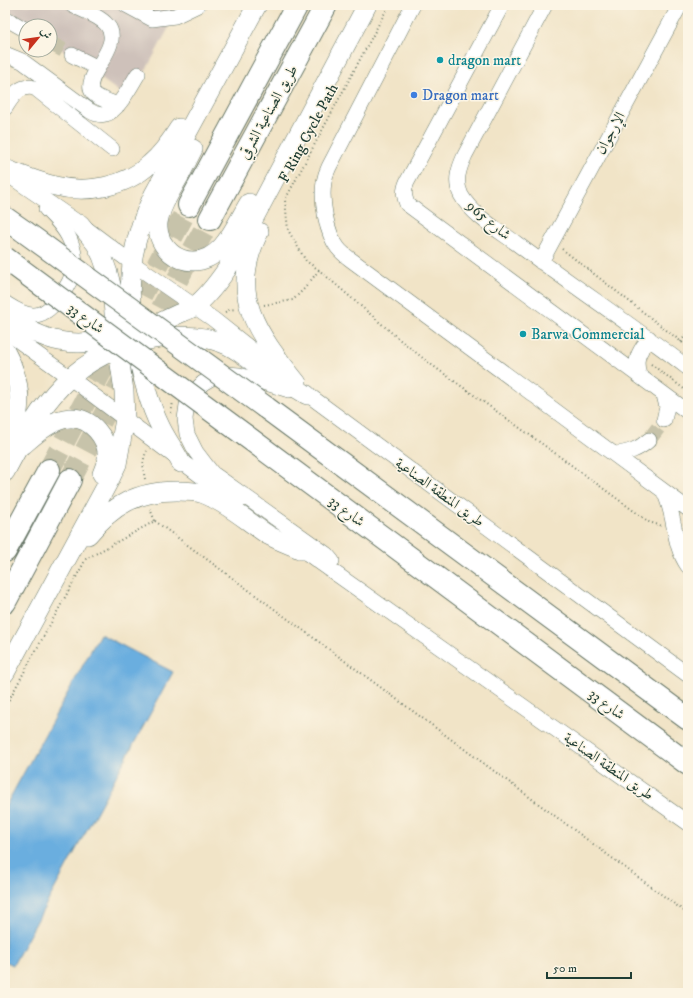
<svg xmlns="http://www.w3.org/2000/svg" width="693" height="998" font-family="'IM FELL DW Pica',Amiri,serif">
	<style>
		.industrial { fill: #cec1ba }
		.water { fill: #6aaedf; stroke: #44768a }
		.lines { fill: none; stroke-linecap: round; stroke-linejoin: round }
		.minor-tunnel { stroke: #c7c3aa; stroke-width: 15; stroke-dasharray: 15 8; stroke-linecap: butt }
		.highway-tunnel { stroke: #c7c3aa; stroke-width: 22; stroke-dasharray: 22 11; stroke-linecap: butt }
		.minor-casing { stroke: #687767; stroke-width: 16 }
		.major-casing { stroke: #687767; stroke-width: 20 }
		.highway-casing { stroke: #687767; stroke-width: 24 }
		.path { stroke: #687767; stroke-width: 2; stroke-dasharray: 1 3; stroke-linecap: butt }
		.minor { stroke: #fff; stroke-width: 15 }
		.major { stroke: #fff; stroke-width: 19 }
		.highway { stroke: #fff; stroke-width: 22 }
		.highway-bridge-casing { stroke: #687767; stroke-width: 24; stroke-linecap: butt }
		.highway-bridge { stroke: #fff; stroke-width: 22 }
		.culture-dot { fill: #0f9aa8; stroke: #fcf5e5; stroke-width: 1.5 }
		.shop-dot { fill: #3f7fe0; stroke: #fcf5e5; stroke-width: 1.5 }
		.labels { text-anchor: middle; stroke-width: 3; stroke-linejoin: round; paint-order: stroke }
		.culture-label { font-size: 15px; fill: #0d838f; stroke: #fcf5e5; text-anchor: start }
		.shop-label { font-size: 15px; fill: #366cbe; stroke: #fcf5e5; text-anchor: start }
		.street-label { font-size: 15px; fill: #1f3d34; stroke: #fcf5e5 }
	</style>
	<rect width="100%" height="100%" fill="#fcf5e5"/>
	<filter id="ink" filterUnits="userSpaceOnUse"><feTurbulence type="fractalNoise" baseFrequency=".025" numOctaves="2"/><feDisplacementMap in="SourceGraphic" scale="8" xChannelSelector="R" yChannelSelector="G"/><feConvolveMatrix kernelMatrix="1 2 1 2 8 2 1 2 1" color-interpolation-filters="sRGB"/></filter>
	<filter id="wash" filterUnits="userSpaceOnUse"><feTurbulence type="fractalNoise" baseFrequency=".012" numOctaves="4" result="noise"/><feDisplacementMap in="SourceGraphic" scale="16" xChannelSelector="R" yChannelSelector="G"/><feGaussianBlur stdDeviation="0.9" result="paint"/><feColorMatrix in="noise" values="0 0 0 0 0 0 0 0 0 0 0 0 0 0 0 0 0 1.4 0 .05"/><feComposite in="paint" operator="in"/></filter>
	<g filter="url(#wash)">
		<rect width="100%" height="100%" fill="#f1e4c7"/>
		<path class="industrial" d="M 5,5 L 181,5 L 130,100 L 50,41 L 50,26 L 30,26 L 5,8 Z"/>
		<path class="water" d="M 100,634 L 173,672 L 13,965 L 5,961 L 5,807 Z"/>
	</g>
	<g filter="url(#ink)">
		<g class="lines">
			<path class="minor-tunnel" d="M 50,43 L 72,55
				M 649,440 L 664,420"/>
			<path class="highway-tunnel" d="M 146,338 L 210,219
				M 49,470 L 189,205
				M 70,480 L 128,370"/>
			<g class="minor-casing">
				<path id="minor" d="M 72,5 C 82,10 101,17 107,25 C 125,46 80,77 93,93 C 98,99 111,102 118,105
					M 126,5 L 152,19 L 175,16 L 198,5
					M 413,5 L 329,167 C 327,171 325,176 324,182 C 321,200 326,233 338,248 C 341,252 346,256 350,259 L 688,509
					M 502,5 L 407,182 C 403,191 404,196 407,204 L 688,412
					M 545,5 L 465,155 C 459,168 454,181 461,195 C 472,215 498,230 516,243 C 573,286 632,325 688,368
					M 5,18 L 26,30
					M 5,54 L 22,61 L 90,111 C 95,114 100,116 106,114 C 118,111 131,85 138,74
					M 72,55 L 98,68
					M 5,108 C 13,96 19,84 35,88 L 112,149
					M 7,174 L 80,224 L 132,263 L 213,319 L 275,368
					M 541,262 L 680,5
					M 5,303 C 13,308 23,315 33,315 C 51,316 72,283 74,267 C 76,259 73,247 70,240 C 65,228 55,218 46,209
					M 5,331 L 69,377 L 237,503
					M 639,375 C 634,358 639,352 649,338
					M 299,388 L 688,675
					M 289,390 L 239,375 L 227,374 L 215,376 L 203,383 L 194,392 L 187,405 L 185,419 L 187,434 L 196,452 L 212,473 L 326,554 L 332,561
					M 664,395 L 667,407 L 664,420
					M 614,454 C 628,453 638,450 649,440
					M 664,492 C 676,515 672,544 688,566
					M 294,544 L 688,823"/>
			</g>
			<g class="major-casing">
				<path id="major" d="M 193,149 C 189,157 185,165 181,173 C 173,188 160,206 158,223 C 157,235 162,245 171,253 C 177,258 184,261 193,261 C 223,261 236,224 249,203
					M 5,169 C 21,175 38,182 55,186 C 87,194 125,187 150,164 C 162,154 171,141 179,128
					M 259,232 C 227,296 258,334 297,383
					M 5,315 C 21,326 39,337 59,341 C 95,349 144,331 176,315 C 182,312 190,310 195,306 C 208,296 218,282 227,269 L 367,5
					M 132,321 C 127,273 133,237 154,194 L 257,5
					M 136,348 C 142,375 148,402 161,428 C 167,440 175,451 181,463
					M 5,351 C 25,387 20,408 11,446
					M 23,445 C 36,434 52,419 70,418 C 91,417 109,439 107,459 C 106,464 104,469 102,474
					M 5,472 C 42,402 71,354 154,339 C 177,335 200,334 222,343 C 234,347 243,355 253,362 C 271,373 289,384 307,395
					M 88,535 C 113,505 137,491 177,491 C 185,491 196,491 204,494 C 227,503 248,522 268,535 C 279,541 291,545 302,550
					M 5,673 L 110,479 L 117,464 L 125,419 L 124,391 L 116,337 L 112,289 L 108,273 L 102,256 L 96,244 L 80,224"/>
			</g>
			<g class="highway-casing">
				<path id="highway" d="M 189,205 L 297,5
					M 5,218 L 25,232
					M 210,219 L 326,5
					M 265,407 L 688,719
					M 246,436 L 688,764
					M 5,551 L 49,470
					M 5,602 L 70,480"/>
			</g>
			<path class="path" d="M 562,249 L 688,347
				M 319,270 L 306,261 L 288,230 L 285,200 L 389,5
				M 264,305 L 293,300 L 305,288 L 319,270 L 399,339 L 429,363 L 552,451 L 649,522 L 662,526
				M 225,312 L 229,310 L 236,309
				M 681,342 L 688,331
				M 651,364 L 688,392
				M 171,413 L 173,402
				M 145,479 C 143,470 142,459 147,451
				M 155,521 L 688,914
				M 5,707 L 86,559 L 155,521 L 150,509"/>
			<use href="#minor" class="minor"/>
			<use href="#major" class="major"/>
			<use href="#highway" class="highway"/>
			<g class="highway-bridge-casing">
				<path id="highway-bridge" d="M 25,232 L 265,407
					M 5,258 L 246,436"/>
			</g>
			<use href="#highway-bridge" class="highway-bridge"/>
		</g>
	</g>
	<g class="culture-dot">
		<circle cx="440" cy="60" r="4"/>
		<circle cx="523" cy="334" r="4"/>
	</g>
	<circle class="shop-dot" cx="414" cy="95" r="4"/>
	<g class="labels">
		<g class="culture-label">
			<text x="448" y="65">dragon mart</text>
			<text x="531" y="339">Barwa Commercial</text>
		</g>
		<g class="shop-label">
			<text x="422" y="100">Dragon mart</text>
		</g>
		<g class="street-label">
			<text transform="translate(268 112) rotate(-61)" y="5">طريق الصناعية الشرقي</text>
			<text transform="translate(308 133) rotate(-62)" y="5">F Ring Cycle Path</text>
			<text transform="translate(610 133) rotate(-61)" y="5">الإرجوان</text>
			<text transform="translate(489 220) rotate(40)" y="5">شارع 965</text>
			<text transform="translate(86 318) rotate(36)" y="5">شارع 33</text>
			<text transform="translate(440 492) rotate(36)" y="5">طريق المنطقة الصناعية</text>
			<text transform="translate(347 511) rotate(37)" y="5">شارع 33</text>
			<text transform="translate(607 704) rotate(37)" y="5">شارع 33</text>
			<text transform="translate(609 766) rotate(35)" y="5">طريق المنطقة الصناعية</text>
		</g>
	</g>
	<rect width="693" height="998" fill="none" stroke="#fcf5e5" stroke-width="20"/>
	<g transform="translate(38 38) rotate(61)"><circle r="19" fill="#fcf5e5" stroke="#a4ab9e"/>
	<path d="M0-3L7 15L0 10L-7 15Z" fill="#c8321e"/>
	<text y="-6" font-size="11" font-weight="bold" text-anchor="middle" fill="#1f3d34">ش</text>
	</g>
	<path d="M547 972v6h84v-6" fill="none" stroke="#1f3d34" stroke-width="2"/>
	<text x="553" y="972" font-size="12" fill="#1f3d34" stroke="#fcf5e5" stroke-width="3" paint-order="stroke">50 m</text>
</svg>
